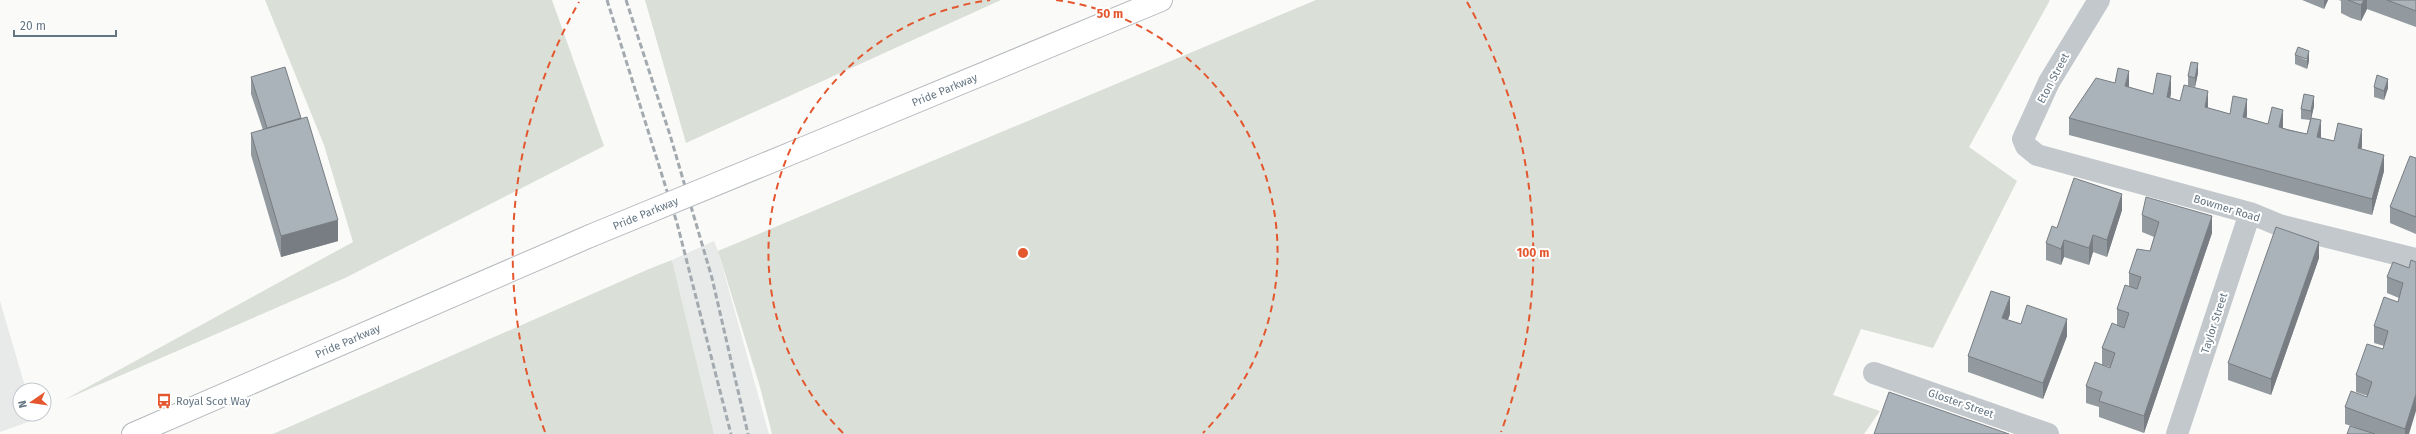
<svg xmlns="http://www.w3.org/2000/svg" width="2416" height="434" font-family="'Fira Sans',sans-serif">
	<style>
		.built { fill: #e8e9e9 }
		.green { fill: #dadfd7 }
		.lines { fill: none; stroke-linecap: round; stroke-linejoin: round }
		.primary-casing { stroke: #b5babe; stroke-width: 24 }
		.minor { stroke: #c3c8cc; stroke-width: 22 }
		.primary { stroke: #fff; stroke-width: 22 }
		.rail { stroke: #a2aab0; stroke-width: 3; stroke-dasharray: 6 3; stroke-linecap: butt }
		.primary-bridge-casing { stroke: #b5babe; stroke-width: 24; stroke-linecap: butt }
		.primary-bridge { stroke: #fff; stroke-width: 22 }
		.wall { fill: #929a9f }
		.shaded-wall { fill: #777d82 }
		.building { fill: #aab3b9; stroke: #777d82 }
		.ring { fill: none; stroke: #e4572e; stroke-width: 2; stroke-dasharray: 7 5 }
		.labels { text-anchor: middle; stroke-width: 4; stroke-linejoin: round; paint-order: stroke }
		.street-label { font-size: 11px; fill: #657683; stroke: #fff }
		.poi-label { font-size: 11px; fill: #657683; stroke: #fff; text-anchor: start }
		.centre { fill: #e4572e; stroke: #fff; stroke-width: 2 }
		.ring-label { font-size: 12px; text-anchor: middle; font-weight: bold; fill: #e4572e; stroke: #fff; stroke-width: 4; stroke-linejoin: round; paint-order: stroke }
	</style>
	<rect width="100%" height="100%" fill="#fafaf8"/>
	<path class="built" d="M 714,241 L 718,251 L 769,434 L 714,434 L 672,260 Z
		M 0,301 L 26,390 L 20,390 L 20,414 L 33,414 L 34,420 L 0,432 Z"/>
	<path class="green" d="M 265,0 L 552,0 L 604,146 L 345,278 L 64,400 L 353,242 L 324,145 Z
		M 645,0 L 1001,0 L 686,143 Z
		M 1316,0 L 2050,0 L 1969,147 L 2017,181 L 1933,348 L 1861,329 L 1833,395 L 1880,411 L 1864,434 L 772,434 L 760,387 L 718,251 Z
		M 672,260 L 714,434 L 273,434 L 649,269 Z"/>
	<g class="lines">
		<g class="primary-casing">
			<g id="primary">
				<path id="s1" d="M 804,148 L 1161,0"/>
				<path id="s2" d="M 133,434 L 590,236"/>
			</g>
		</g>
		<path class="minor" d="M 2099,0 L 2049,82 L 2023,139 L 2026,146 L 2037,155 L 2250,213 L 2279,225 L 2416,259
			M 1874,373 L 2048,434
			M 2177,434 L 2250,213"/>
		<use href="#primary" class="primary"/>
		<path class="rail" d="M 607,0 L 677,223 L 731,434
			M 626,0 L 670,135 L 712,278 L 748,434"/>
		<g class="primary-bridge-casing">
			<g id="primary-bridge">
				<path id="s3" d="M 590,236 L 804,148"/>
			</g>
		</g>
		<use href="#primary-bridge" class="primary-bridge"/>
	</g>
	<path class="wall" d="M 2302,0 L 2328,0 L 2324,9 Z
		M 2339,0 L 2416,0 L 2416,27 L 2367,9 L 2361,21 L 2351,18 L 2341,13 L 2341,1 Z
		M 2295,55 L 2309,61 L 2307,69 L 2295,64 Z
		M 2198,73 L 2195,87 L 2188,86 L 2188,76 Z
		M 251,77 L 301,119 L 338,241 L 281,257 L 251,155 L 251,133 L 263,130 L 251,94 Z
		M 2115,83 L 2153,94 L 2171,93 L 2170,98 L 2230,114 L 2247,115 L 2246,118 L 2268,124 L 2283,126 L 2283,128 L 2307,134 L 2310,120 L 2301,119 L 2301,109 L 2314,106 L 2311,118 L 2321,137 L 2321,138 L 2334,141 L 2362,146 L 2361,149 L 2384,171 L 2372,215 L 2069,135 L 2069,118 Z
		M 2374,87 L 2388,88 L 2384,100 L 2374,97 Z
		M 2416,158 L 2416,234 L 2390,223 L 2390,207 Z
		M 2122,210 L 2107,257 L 2093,252 L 2089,265 L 2064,257 L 2061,265 L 2046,260 L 2046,243 L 2057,228 Z
		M 2142,215 L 2212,233 L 2144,433 L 2099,417 L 2099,407 L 2086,403 L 2086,386 L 2110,367 L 2102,365 L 2102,348 L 2117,325 L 2117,309 L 2129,286 L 2129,273 L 2150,251 L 2154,237 L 2142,232 Z
		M 2319,258 L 2271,395 L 2228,380 L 2228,363 Z
		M 2409,268 L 2409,434 L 2347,434 L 2354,427 L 2345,424 L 2345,407 L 2368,396 L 2356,392 L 2356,375 L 2383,349 L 2384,346 L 2374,343 L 2374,326 L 2398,302 L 2399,298 L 2387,293 L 2387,277 Z
		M 2010,314 L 2008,320 L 2021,324 L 2067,336 L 2043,399 L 1968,372 L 1968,356 Z"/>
	<path class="shaded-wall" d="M 2324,0 L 2328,0 L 2324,9 Z
		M 2364,0 L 2367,0 L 2367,9 L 2361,21 L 2361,5 Z
		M 2309,51 L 2309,61 L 2307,69 L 2307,59 Z
		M 2198,63 L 2198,73 L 2195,87 L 2195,78 Z
		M 2129,71 L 2129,88 L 2125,86 Z
		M 2171,76 L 2171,93 L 2167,114 L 2167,97 Z
		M 2388,79 L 2388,88 L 2384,100 L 2384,91 Z
		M 2208,91 L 2208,107 L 2205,124 L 2205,107 Z
		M 2314,96 L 2314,106 L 2311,120 L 2311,111 Z
		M 2247,99 L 2247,115 L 2243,134 L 2243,117 Z
		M 2283,110 L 2283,126 L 2279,144 L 2279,127 Z
		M 301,118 L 301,134 L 267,145 L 267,128 Z
		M 2321,120 L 2321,137 L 2317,154 L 2317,137 Z
		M 2362,129 L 2362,146 L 2358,165 L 2358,148 Z
		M 2384,155 L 2384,171 L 2372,215 L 2372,199 Z
		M 2122,194 L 2122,210 L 2107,257 L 2107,240 Z
		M 2212,216 L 2212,233 L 2144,433 L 2144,416 Z
		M 338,220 L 338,241 L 281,257 L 281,236 Z
		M 2093,235 L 2093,252 L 2089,265 L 2089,248 Z
		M 2064,240 L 2064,257 L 2061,265 L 2061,249 Z
		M 2319,242 L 2319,258 L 2271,395 L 2271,379 Z
		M 2010,297 L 2010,314 L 2002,334 L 2002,318 Z
		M 2067,319 L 2067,336 L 2043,399 L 2043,383 Z
		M 2416,394 L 2416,411 L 2409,434 L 2405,434 L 2405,429 Z"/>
	<path class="building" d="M 2348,0 L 2364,0 L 2361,5 Z
		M 2387,0 L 2416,0 L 2416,11 Z
		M 2298,47 L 2309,51 L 2307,59 L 2295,55 Z
		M 2191,62 L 2198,63 L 2195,78 L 2188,76 Z
		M 285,67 L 301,118 L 267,128 L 251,77 Z
		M 2118,68 L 2129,71 L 2125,86 L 2153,94 L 2157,73 L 2171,76 L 2167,97 L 2180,101 L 2184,85 L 2208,91 L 2205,107 L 2230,114 L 2233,96 L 2247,99 L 2243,117 L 2268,124 L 2272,107 L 2283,110 L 2279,127 L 2288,130 L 2307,134 L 2311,118 L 2321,120 L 2317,137 L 2334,141 L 2338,123 L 2362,129 L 2358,148 L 2384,155 L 2372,199 L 2069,118 L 2096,78 L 2115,83 Z
		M 2377,75 L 2388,79 L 2384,91 L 2374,87 Z
		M 2304,94 L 2314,96 L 2311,111 L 2301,109 Z
		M 307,117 L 338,220 L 281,236 L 251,133 Z
		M 2410,156 L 2416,158 L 2416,217 L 2390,207 Z
		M 2074,178 L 2122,194 L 2107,240 L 2093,235 L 2089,248 L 2064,240 L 2061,249 L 2046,243 L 2052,226 L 2057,228 Z
		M 2146,197 L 2212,216 L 2144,416 L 2099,401 L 2102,392 L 2086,386 L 2095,362 L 2110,368 L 2115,353 L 2102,348 L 2112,323 L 2124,328 L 2129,313 L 2117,309 L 2125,285 L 2137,289 L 2141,277 L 2129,273 L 2137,249 L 2150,251 L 2159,222 L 2142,215 Z
		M 2276,227 L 2319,242 L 2271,379 L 2228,363 Z
		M 2411,260 L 2416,262 L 2416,394 L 2405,429 L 2345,407 L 2351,391 L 2367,397 L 2372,382 L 2356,375 L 2367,344 L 2383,349 L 2388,331 L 2374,326 L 2384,297 L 2398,302 L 2403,283 L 2387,277 L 2393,262 L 2409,268 Z
		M 1991,291 L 2010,297 L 2002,318 L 2021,324 L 2027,305 L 2067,319 L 2043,383 L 1968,356 Z
		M 1889,392 L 2009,434 L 1874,434 Z
		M 2350,426 L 2375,434 L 2347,434 Z"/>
	<g class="ring">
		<path d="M843 433A255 255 0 0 1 990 0M1056 0A255 255 0 0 1 1203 433"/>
		<path d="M545 432A510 510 0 0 1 579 2M1467 2A510 510 0 0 1 1501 432"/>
	</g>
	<defs>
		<g id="bus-bare" transform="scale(1.2)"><path d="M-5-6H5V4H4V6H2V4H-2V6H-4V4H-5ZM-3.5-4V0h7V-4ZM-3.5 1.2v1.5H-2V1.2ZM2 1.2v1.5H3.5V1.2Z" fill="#e4572e" stroke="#fff" stroke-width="2.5" paint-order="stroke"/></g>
	</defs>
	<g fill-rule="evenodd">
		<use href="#bus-bare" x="164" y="401"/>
	</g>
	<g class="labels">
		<g class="street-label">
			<text transform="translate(2053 78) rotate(-62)" y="4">Eton Street</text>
			<text dy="4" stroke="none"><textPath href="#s1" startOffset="152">Pride Parkway</textPath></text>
			<text transform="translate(2227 208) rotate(17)" y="4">Bowmer Road</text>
			<text dy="4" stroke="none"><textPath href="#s3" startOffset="60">Pride Parkway</textPath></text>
			<text transform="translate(2214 323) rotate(-72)" y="4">Taylor Street</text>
			<text dy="4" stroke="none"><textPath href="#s2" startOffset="234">Pride Parkway</textPath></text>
			<text transform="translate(1961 403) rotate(19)" y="4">Gloster Street</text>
		</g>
		<g class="poi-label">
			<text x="176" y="405">Royal Scot Way</text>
		</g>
	</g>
	<circle cx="1023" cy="253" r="6" class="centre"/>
	<g class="ring-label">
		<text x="1110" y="18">50 m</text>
		<text x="1533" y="257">100 m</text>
	</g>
	<g transform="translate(32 402) rotate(257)"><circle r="19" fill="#ffffff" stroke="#c1c8cd"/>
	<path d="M0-3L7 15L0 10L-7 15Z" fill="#e4572e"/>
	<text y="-6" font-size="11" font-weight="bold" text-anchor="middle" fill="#657683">N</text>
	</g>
	<path d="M14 30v6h102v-6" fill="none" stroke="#657683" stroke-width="2"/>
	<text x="20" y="30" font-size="12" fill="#657683" stroke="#ffffff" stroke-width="3" paint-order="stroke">20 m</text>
</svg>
